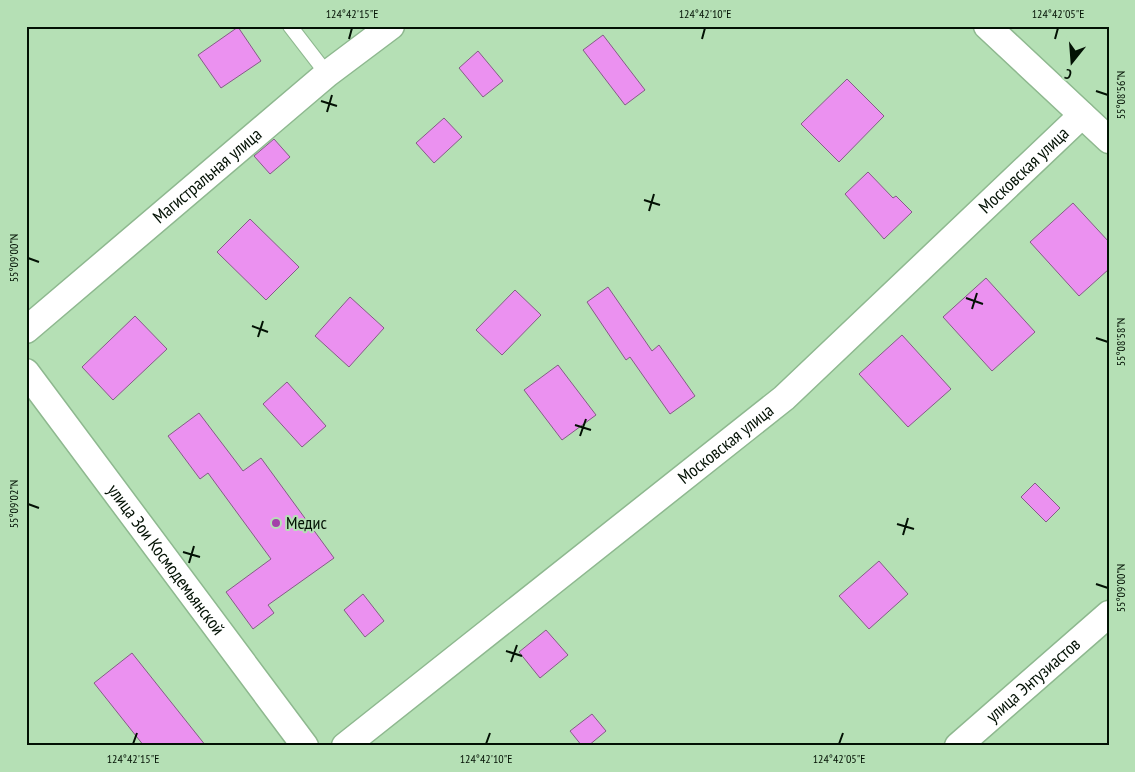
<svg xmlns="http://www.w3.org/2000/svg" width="1135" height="772" font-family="'PT Sans Narrow',sans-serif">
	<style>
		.building { fill: #eb91f0; stroke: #835e84 }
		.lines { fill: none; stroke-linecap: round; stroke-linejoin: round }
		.service-casing { stroke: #8eb88f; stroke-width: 16 }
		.minor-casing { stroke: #8eb88f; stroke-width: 29 }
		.service { stroke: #fff; stroke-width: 14 }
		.minor { stroke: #fff; stroke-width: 26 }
		.ticks { fill: none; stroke: #031104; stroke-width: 2 }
		.poi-dot { fill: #a341a9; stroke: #b5e0b5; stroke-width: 2 }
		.labels { text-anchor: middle; stroke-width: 4; stroke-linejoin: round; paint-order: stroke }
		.street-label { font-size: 18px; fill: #031104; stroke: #b5e0b5 }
		.poi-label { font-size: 18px; fill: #031104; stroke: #b5e0b5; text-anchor: start }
		.neatline { fill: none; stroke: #031104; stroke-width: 2 }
		.ticks-label { font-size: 12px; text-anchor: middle; fill: #031104 }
	</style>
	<rect width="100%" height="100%" fill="#b5e0b5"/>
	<path class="building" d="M 238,27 L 261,61 L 221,88 L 198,55 Z
		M 603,35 L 645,90 L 625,105 L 583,50 Z
		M 478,51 L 503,81 L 483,97 L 459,68 Z
		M 847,79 L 884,116 L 839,162 L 801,124 Z
		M 444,118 L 462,137 L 434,163 L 416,143 Z
		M 274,139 L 290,157 L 270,174 L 254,156 Z
		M 868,172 L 893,198 L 896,196 L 912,212 L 884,239 L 845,194 Z
		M 1073,203 L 1109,242 L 1109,269 L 1079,296 L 1030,242 Z
		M 250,219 L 299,267 L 266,300 L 217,252 Z
		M 986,278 L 1035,332 L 992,371 L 943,317 Z
		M 608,287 L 652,351 L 659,345 L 695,396 L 670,414 L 630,357 L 626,360 L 587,302 Z
		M 515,290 L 541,315 L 502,355 L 476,330 Z
		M 350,297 L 384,328 L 349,367 L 315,336 Z
		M 135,316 L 167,349 L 113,400 L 82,367 Z
		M 902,335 L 951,389 L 908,427 L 859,374 Z
		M 558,365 L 596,415 L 562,440 L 524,390 Z
		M 287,382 L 326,426 L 302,447 L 263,404 Z
		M 199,413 L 243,471 L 261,458 L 334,558 L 268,605 L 274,613 L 253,629 L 226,592 L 271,559 L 208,473 L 200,479 L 168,436 Z
		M 1035,483 L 1060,508 L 1046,522 L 1021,497 Z
		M 879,561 L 908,594 L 869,629 L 839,596 Z
		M 363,594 L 384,621 L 365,637 L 344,610 Z
		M 546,630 L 568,655 L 540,678 L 519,652 Z
		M 132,653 L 206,746 L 144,746 L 94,683 Z
		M 592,714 L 606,731 L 588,746 L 582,746 L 570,731 Z"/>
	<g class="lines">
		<g class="service-casing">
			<path id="service" d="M 290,26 L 327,74"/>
		</g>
		<g class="minor-casing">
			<g id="minor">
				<path d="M 987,26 L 1109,140"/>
				<path id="s1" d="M 26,330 L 327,74 L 391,26"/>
				<path id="s2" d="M 26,372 L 305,746"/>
				<path id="s3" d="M 345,746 L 784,398 L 1082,115"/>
				<path id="s4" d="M 958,746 L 1109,614"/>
			</g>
		</g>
		<use href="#service" class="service"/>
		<use href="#minor" class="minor"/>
	</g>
	<path class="ticks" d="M 349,39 L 352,28M 702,39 L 705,28M 1055,39 L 1058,28M 1096,91 L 1108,95M 321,101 L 337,106M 327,112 L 332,95M 644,200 L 660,205M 649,211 L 654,194M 28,258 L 39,262M 966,298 L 983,304M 972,309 L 977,293M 252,326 L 268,332M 258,337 L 263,321M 1096,338 L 1108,342M 575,425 L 591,430M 580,436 L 586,419M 28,504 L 39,508M 897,524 L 914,529M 903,535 L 908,518M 183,552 L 200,557M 189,563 L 194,546M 1096,584 L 1108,588M 506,651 L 522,656M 511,662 L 517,645M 133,744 L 137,733M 486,744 L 490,733M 839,744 L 843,733"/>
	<circle class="poi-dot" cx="276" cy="523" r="5"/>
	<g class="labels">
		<g class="street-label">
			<text dy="6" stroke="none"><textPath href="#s3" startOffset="891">Московская улица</textPath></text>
			<text dy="6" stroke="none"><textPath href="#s1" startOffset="238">Магистральная улица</textPath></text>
			<text dy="6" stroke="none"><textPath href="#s3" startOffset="486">Московская улица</textPath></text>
			<text dy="6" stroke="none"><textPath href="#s2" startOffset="234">улица Зои Космодемьянской</textPath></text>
			<text dy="6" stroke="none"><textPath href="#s4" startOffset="100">улица Энтузиастов</textPath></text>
		</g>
		<g class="poi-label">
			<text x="286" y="529">Медис</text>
		</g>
	</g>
	<rect width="1135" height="772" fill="none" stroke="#b5e0b5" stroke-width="55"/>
	<g transform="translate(1072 62) rotate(197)" stroke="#b5e0b5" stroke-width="4" paint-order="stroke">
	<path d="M0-4L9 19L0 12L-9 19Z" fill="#031104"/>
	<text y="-8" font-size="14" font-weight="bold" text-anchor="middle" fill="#031104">С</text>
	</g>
	<rect x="28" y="28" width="1080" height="716" class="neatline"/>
	<g class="ticks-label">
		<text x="352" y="18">124°42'15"E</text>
		<text x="705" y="18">124°42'10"E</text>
		<text x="1058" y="18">124°42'05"E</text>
		<text transform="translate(1121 95) rotate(-90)" y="4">55°08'56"N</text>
		<text transform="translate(14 258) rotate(-90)" y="4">55°09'00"N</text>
		<text transform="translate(1121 342) rotate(-90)" y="4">55°08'58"N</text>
		<text transform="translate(14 504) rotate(-90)" y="4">55°09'02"N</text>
		<text transform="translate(1121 588) rotate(-90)" y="4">55°09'00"N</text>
		<text x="133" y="763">124°42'15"E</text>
		<text x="486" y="763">124°42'10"E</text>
		<text x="839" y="763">124°42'05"E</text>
	</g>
</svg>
